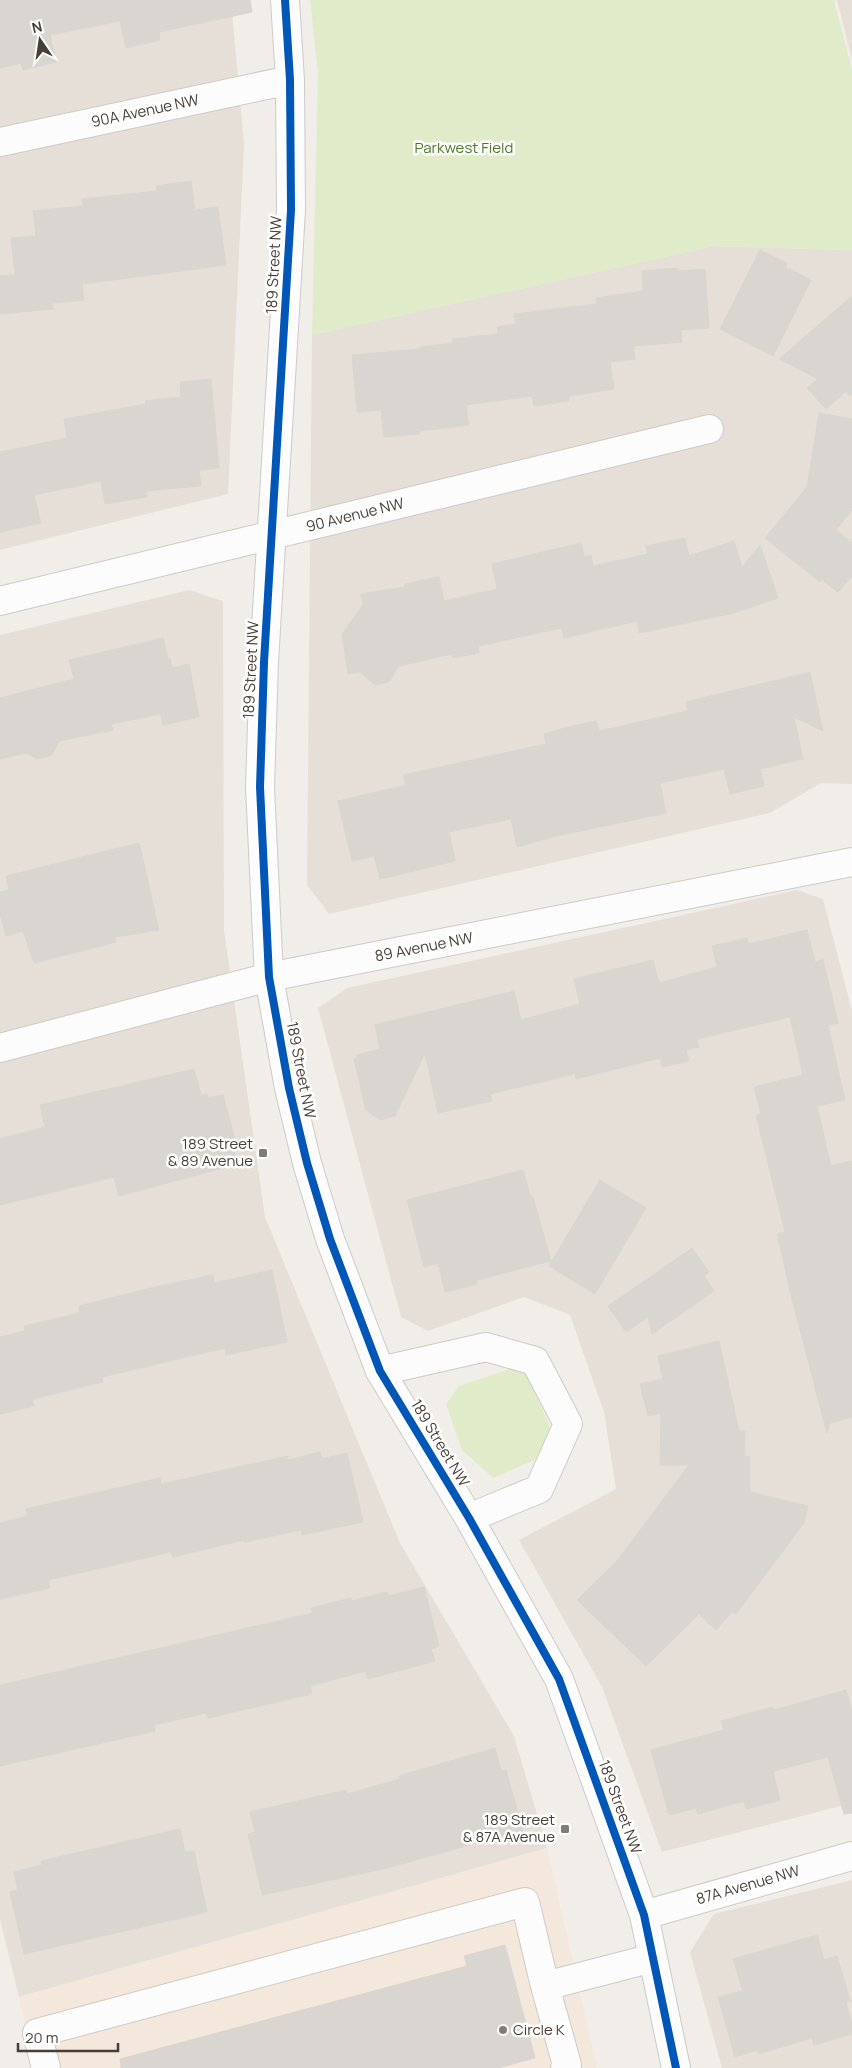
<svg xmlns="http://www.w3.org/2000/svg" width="852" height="2068" font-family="Manrope,sans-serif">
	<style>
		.residential { fill: #e5dfd7 }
		.commercial { fill: #f4e8dc }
		.green { fill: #e0ebca }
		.building { fill: #d9d5d1; stroke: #d9d5d0 }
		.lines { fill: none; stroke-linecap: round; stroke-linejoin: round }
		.minor-casing { stroke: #cdcac6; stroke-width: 30 }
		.minor { stroke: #fdfcfc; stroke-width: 28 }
		.cycleway-casing { stroke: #fff; stroke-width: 11 }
		.cycleway { stroke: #0057b8; stroke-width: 8 }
		.poi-dot { fill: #827c75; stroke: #fff; stroke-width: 2 }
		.labels { text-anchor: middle; stroke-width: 5; stroke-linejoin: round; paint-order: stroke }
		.street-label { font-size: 15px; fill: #473f36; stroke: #fff }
		.park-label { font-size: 15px; fill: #4d7a28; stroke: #fff }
		.poi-label { font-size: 15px; fill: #473f36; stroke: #fff; text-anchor: end }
	</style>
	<rect width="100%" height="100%" fill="#f1eeea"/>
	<path class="residential" d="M 0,0 L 231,0 L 244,144 L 228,494 L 0,550 Z
		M 837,0 L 852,0 L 852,60 Z
		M 713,246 L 852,250 L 852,784 L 821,783 L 770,813 L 329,914 L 307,885 L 312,335 Z
		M 189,590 L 223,601 L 224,930 L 265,1217 L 400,1543 L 514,1736 L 547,1848 L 19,1997 L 0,1919 L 0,635 Z
		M 797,890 L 823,899 L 852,1011 L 852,1803 L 662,1852 L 602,1687 L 519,1540 L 616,1489 L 604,1412 L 570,1315 L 524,1297 L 428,1331 L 401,1317 L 318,1008 L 347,988 Z
		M 852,1880 L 852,2068 L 722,2068 L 690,1952 L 714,1914 Z"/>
	<path class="commercial" d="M 547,1848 L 597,2068 L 34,2068 L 19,1997 Z"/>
	<path class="green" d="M 310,0 L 834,0 L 852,69 L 852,250 L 713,246 L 312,335 L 318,74 Z
		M 510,1369 L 527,1375 L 551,1430 L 539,1458 L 493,1478 L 462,1450 L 446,1404 L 459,1386 Z"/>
	<path class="building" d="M 0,0 L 250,0 L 252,12 L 159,32 L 160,40 L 126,48 L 120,21 L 50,35 L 56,62 L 23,70 L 21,63 L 0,68 Z
		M 191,181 L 195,210 L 218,207 L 226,265 L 82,284 L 84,300 L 52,303 L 53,309 L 0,314 L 0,276 L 15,275 L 11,238 L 36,236 L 33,211 L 83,206 L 82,199 L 157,191 L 156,186 Z
		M 760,250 L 787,263 L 786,267 L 811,280 L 773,356 L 720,329 Z
		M 678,268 L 678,271 L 705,269 L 709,328 L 681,330 L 682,342 L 633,346 L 635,359 L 610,362 L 614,389 L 569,396 L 569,401 L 534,406 L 532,396 L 466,405 L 469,425 L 419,431 L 420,434 L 384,437 L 381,410 L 357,412 L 352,355 L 420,349 L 420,347 L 453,343 L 453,339 L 498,334 L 497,327 L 516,324 L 514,314 L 597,304 L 596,298 L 643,291 L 642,271 Z
		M 852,296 L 852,396 L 845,392 L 826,409 L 807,388 L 818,379 L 779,359 Z
		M 211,379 L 219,468 L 199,470 L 201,486 L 146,491 L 147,497 L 105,504 L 101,481 L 34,495 L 41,523 L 0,532 L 0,452 L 67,438 L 64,419 L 146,404 L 145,401 L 181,397 L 180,382 Z
		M 819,413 L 852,419 L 852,510 L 836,530 L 852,543 L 852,576 L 838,592 L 822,580 L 820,582 L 765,538 L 807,487 Z
		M 685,538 L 689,556 L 734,541 L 742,567 L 760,545 L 778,598 L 734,613 L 639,633 L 637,621 L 564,638 L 562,628 L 478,646 L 479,653 L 453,658 L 452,654 L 399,666 L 389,682 L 375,685 L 360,672 L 348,674 L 342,634 L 363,605 L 361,594 L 405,587 L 405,584 L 439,577 L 444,601 L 497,589 L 492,564 L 581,543 L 584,557 L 591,555 L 593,566 L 648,554 L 646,546 Z
		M 163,638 L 168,659 L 170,658 L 172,668 L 189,664 L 199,717 L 163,725 L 161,714 L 111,724 L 113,730 L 59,741 L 52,755 L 37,759 L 26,753 L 0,759 L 0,698 L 74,679 L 69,660 Z
		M 810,672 L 823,731 L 794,717 L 803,759 L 760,769 L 764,786 L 730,794 L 724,769 L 660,783 L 666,813 L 552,837 L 517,847 L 511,819 L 449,832 L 455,861 L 380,879 L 374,856 L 352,861 L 338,801 L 406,785 L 403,775 L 546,744 L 544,734 L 568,727 L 596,721 L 599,731 L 688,711 L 686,702 Z
		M 139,843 L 159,930 L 115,937 L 116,942 L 34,963 L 23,931 L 6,936 L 0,914 L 0,892 L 9,890 L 6,876 Z
		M 807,930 L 815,962 L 823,959 L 838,1023 L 828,1025 L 845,1100 L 817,1106 L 831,1166 L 852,1161 L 852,1417 L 830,1423 L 827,1433 L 793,1303 L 777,1234 L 785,1232 L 756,1115 L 761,1114 L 754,1087 L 803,1075 L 790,1017 L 697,1039 L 699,1047 L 686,1050 L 689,1061 L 662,1067 L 660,1058 L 576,1079 L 575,1074 L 490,1094 L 492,1101 L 438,1113 L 425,1053 L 395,1116 L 380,1120 L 366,1110 L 354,1059 L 358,1058 L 357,1055 L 380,1049 L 375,1025 L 514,991 L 521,1020 L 580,1004 L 574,979 L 653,960 L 659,983 L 717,967 L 712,946 L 747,938 L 748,944 Z
		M 194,1069 L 201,1095 L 207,1094 L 208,1098 L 223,1095 L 235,1140 L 232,1141 L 238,1164 L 119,1196 L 114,1177 L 0,1205 L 0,1139 L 45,1127 L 40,1105 Z
		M 523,1170 L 531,1198 L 533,1197 L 551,1261 L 477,1280 L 477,1284 L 445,1292 L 438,1263 L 424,1267 L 407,1200 Z
		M 600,1180 L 646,1208 L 595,1294 L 549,1266 Z
		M 692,1248 L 709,1272 L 704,1276 L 714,1291 L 652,1334 L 648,1317 L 626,1332 L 608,1306 Z
		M 272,1270 L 287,1342 L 226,1355 L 225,1348 L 102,1377 L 103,1382 L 32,1399 L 34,1406 L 0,1414 L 0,1337 L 25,1331 L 24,1326 L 80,1313 L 79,1306 L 151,1288 L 213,1275 L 214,1283 Z
		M 719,1341 L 739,1431 L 745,1431 L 744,1456 L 750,1457 L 750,1492 L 808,1506 L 804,1523 L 736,1614 L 732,1612 L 716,1630 L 699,1614 L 646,1666 L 577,1600 L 617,1561 L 689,1465 L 660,1465 L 661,1413 L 648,1416 L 640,1384 L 663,1379 L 658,1356 Z
		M 320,1452 L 322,1459 L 347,1453 L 363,1522 L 302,1535 L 301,1530 L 245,1542 L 244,1540 L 173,1557 L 171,1552 L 48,1580 L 50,1588 L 0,1599 L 0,1523 L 28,1516 L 26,1509 L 160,1478 L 161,1484 L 288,1456 L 288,1460 Z
		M 424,1587 L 439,1646 L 431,1649 L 435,1661 L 368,1679 L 366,1671 L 310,1686 L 312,1694 L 208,1718 L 206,1713 L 154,1725 L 155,1731 L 0,1766 L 0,1685 L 313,1613 L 311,1608 L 351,1598 L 352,1601 L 387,1592 L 388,1596 Z
		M 846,1690 L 852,1711 L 852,1813 L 844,1814 L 828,1757 L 773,1771 L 780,1800 L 746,1809 L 744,1801 L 698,1814 L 696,1808 L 669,1815 L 651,1750 L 724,1730 L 721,1721 L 773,1707 L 774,1710 Z
		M 495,1748 L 501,1771 L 506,1770 L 523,1830 L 387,1868 L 262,1895 L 248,1834 L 255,1832 L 250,1812 L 346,1790 L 347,1794 L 400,1779 L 399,1776 Z
		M 180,1829 L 185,1852 L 194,1851 L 207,1912 L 24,1954 L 10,1892 L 18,1890 L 14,1872 L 42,1865 L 41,1861 Z
		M 817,1935 L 824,1960 L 837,1956 L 850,2001 L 846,2002 L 852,2024 L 852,2034 L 814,2045 L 812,2038 L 758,2054 L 757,2050 L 735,2057 L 718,1997 L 743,1991 L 733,1959 Z
		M 505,1945 L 535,2058 L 498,2068 L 121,2068 L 120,2059 L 467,1966 L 464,1956 Z"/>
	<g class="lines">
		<g class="minor-casing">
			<path id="minor" d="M 285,0 L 290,80 L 291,210 L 264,662 L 260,787 L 269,977 L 289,1088 L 307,1163 L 330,1239 L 380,1371 L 469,1518 L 559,1679 L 644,1915 L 676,2068
				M 0,142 L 290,80
				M 0,601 L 709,429
				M 0,1048 L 269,977 L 852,862
				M 380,1371 L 486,1347 L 535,1361 L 568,1424 L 539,1489 L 469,1518
				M 644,1915 L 852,1856
				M 545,1986 L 567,2065 L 565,2068
				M 46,2068 L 37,2033 L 525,1902 L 545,1986 L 653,1958"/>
		</g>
		<use href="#minor" class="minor"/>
		<g class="cycleway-casing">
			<path id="cycleway" d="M 285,0 L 290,80 L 291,210 L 264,662 L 260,787 L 269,977 L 289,1088 L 307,1163 L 330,1239 L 380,1371 L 469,1518 L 559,1679 L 644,1915 L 676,2068"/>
		</g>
		<use href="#cycleway" class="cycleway"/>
	</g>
	<g class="poi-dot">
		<rect x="258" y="1148" width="10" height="10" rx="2.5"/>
		<rect x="560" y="1824" width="10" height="10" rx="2.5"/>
		<circle cx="503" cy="2030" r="5"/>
	</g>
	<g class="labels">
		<g class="street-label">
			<text transform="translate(145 111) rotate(-12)" y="5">90A Avenue NW</text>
			<text transform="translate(274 265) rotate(-87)" y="5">189 Street NW</text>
			<text transform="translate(355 515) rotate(-14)" y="5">90 Avenue NW</text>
			<text transform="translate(251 670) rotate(-87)" y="5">189 Street NW</text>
			<text transform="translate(424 947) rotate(-11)" y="5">89 Avenue NW</text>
			<text transform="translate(301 1070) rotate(79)" y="5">189 Street NW</text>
			<text transform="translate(440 1443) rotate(59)" y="5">189 Street NW</text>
			<text transform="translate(620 1807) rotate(70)" y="5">189 Street NW</text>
			<text transform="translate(748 1885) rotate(-16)" y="5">87A Avenue NW</text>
		</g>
		<g class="park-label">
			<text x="464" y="153">Parkwest Field</text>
		</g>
		<g class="poi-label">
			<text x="253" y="1149">189 Street<tspan x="253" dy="17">&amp; 89 Avenue</tspan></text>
			<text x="555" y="1825">189 Street<tspan x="555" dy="17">&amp; 87A Avenue</tspan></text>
			<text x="513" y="2035" text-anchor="start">Circle K</text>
		</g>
	</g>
	<g transform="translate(40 40) rotate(347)" stroke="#ffffff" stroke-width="4" paint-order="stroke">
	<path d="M0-4L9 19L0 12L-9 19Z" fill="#473f36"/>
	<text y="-8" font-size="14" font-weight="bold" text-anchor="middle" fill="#473f36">N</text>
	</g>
	<path d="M18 2043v8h100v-8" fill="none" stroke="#473f36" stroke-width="2.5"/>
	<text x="25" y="2043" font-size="15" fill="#473f36" stroke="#ffffff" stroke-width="4" paint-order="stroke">20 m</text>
</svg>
